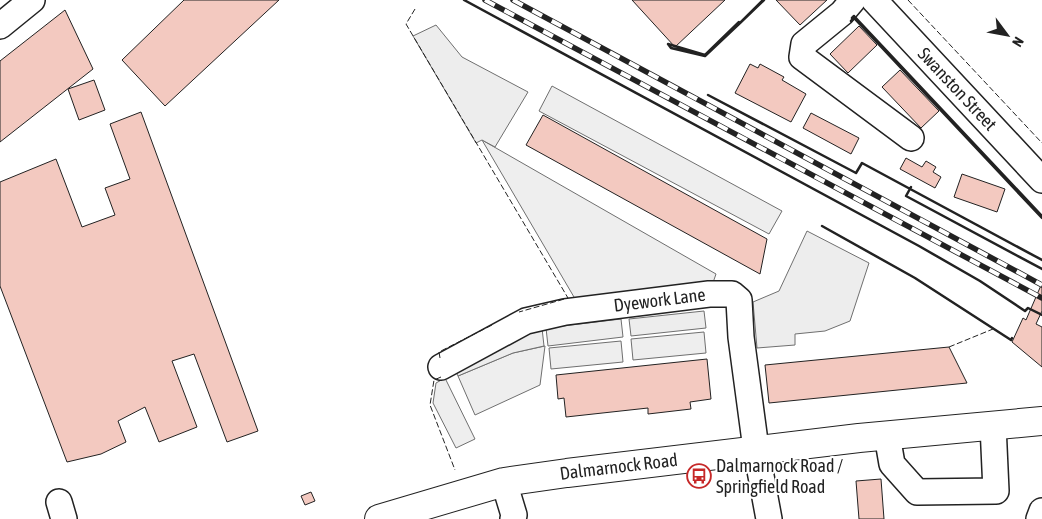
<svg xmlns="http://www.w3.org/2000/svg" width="1042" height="519" font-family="'Asap Condensed',sans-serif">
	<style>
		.green { fill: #eee; stroke: #6f6f6f }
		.parking { fill: #ededed; stroke: #6f6f6f }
		.building { fill: #f3c9c0; stroke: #222 }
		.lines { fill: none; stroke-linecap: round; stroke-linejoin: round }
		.minor-casing { stroke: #222; stroke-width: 28 }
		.major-casing { stroke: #222; stroke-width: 30 }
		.minor { stroke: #fff; stroke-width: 25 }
		.major { stroke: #fff; stroke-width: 28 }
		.rail-casing { stroke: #222; stroke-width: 5.5 }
		.rail { stroke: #fff; stroke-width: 4; stroke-dasharray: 11; stroke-linecap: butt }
		.fence { stroke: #222; stroke-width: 1; stroke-dasharray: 6 2.5; stroke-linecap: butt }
		.wall { stroke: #222; stroke-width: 2.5 }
		.labels { text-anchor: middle; stroke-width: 4; stroke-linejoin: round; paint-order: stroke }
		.street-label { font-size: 18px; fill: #222; stroke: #fff }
		.poi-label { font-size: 18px; fill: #222; stroke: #fff; text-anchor: start }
	</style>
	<rect width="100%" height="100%" fill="#fff"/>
	<path class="green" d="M 552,86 L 782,211 L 769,234 L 539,111 Z
		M 482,140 L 716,274 L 709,294 L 581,309 Z
		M 704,332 L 706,353 L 633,360 L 631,339 Z
		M 621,341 L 623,362 L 551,369 L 549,348 Z
		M 545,346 L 540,385 L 475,415 L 458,376 L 513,353 Z
		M 445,378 L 475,439 L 456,448 L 433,403 L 436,383 Z"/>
	<path class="parking" d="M 436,25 L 462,57 L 528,92 L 495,147 L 482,140 L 476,143 L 413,36 Z
		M 807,231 L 869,263 L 850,321 L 825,331 L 795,334 L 795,345 L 757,348 L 753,302 L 779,291 Z
		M 704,311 L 706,328 L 631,336 L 629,319 Z
		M 621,319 L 623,337 L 548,346 L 546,328 Z
		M 542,328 L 544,346 L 513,353 L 458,376 L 451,361 Z"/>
	<path class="building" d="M 184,0 L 279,0 L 165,106 L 122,60 Z
		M 632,0 L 725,0 L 675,47 Z
		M 776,0 L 827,0 L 800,25 Z
		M 65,10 L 93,69 L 0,142 L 0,61 Z
		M 859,26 L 877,45 L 848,73 L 830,54 Z
		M 750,64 L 758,68 L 760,64 L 784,77 L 782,80 L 806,94 L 791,122 L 735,93 Z
		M 900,70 L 939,111 L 921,128 L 882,87 Z
		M 94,80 L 105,110 L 79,120 L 68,89 Z
		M 141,112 L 258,431 L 227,442 L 194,354 L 172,361 L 197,427 L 159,442 L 145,407 L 118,421 L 126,442 L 101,454 L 67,462 L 0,286 L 0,182 L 56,159 L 82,227 L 115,215 L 105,188 L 130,179 L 110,124 Z
		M 811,113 L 859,138 L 851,154 L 803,128 Z
		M 543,115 L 767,239 L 760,274 L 526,145 Z
		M 906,158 L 922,167 L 926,161 L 936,167 L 933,172 L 941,177 L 935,188 L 900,169 Z
		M 962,174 L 1005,189 L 997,212 L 954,197 Z
		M 1042,283 L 1042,311 L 1036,324 L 1042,327 L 1042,367 L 1012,342 L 1023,318 L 1026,320 Z
		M 949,347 L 967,383 L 769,403 L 765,365 Z
		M 707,359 L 711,399 L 690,402 L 691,409 L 648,414 L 648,408 L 566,417 L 564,398 L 558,399 L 556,375 Z
		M 881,479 L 884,519 L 859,519 L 856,481 Z
		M 311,492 L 315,501 L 305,505 L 301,496 Z"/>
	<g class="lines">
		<g class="minor-casing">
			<g id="minor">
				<path d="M 853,0 L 842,13 L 804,44 L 802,57 L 911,138"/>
				<path id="s1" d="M 874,0 L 1042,180"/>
				<path d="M 0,26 L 32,0"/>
				<path id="s2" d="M 441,367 L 526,321 L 565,312 L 709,294 L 732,294 L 739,300 L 741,337 L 756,449 L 769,519"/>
				<path d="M 887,435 L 892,464 L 917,492 L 996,491 L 993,425"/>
				<path d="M 504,482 L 514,515 L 513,519"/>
				<path d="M 59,502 L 64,519"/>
				<path d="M 1039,519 L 1042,511"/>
			</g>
		</g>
		<g class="major-casing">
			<g id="major">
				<path id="s3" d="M 379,519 L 504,482 L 567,473 L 859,438 L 1042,421"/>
			</g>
		</g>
		<use href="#minor" class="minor"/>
		<use href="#major" class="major"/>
		<g class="rail-casing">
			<path id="rail" d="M 485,0 L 1042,298
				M 513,0 L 1042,285"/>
		</g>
		<use href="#rail" class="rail"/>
		<path class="fence" d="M 908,0 L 1042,143
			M 415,9 L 406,24 L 568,298 L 519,312
			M 949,347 L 993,329
			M 440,358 L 439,352 L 492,325
			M 441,377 L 434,380 L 430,405 L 455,470"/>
		<path class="wall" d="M 464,0 L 919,246 L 980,281 L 1025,311 L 1028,308 L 1042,315
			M 763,0 L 740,23 L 764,0
			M 852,18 L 854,16 L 1042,216
			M 851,21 L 854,18 L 1042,218
			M 739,22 L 705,55 L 668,44 L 671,48 L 705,56 L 740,23
			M 708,95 L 856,173 L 862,163 L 1042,260
			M 911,187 L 906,196 L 1042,269
			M 822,226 L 915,278 L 1011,340 L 1012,338"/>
	</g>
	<defs>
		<g id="bus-ring" transform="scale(1.25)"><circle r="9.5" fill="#fff" stroke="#c62828" stroke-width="1.5"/><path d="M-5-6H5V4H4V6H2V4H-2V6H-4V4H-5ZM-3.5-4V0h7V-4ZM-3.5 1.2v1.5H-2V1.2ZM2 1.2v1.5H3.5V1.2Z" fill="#c62828"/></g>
	</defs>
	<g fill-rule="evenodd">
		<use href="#bus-ring" x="699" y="476"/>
	</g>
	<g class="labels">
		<g class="street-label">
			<text dy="6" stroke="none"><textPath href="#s1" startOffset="122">Swanston Street</textPath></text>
			<text dy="6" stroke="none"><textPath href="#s2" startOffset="232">Dyework Lane</textPath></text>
			<text dy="6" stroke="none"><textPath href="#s3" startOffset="246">Dalmarnock Road</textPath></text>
		</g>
		<g class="poi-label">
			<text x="716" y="472">Dalmarnock Road /<tspan x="716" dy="21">Springfield Road</tspan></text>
		</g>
	</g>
	<g transform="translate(1007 35) rotate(122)" stroke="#ffffff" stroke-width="4" paint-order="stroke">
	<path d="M0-4L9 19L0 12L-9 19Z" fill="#222222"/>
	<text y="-8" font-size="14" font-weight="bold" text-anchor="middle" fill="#222222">N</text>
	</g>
</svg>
